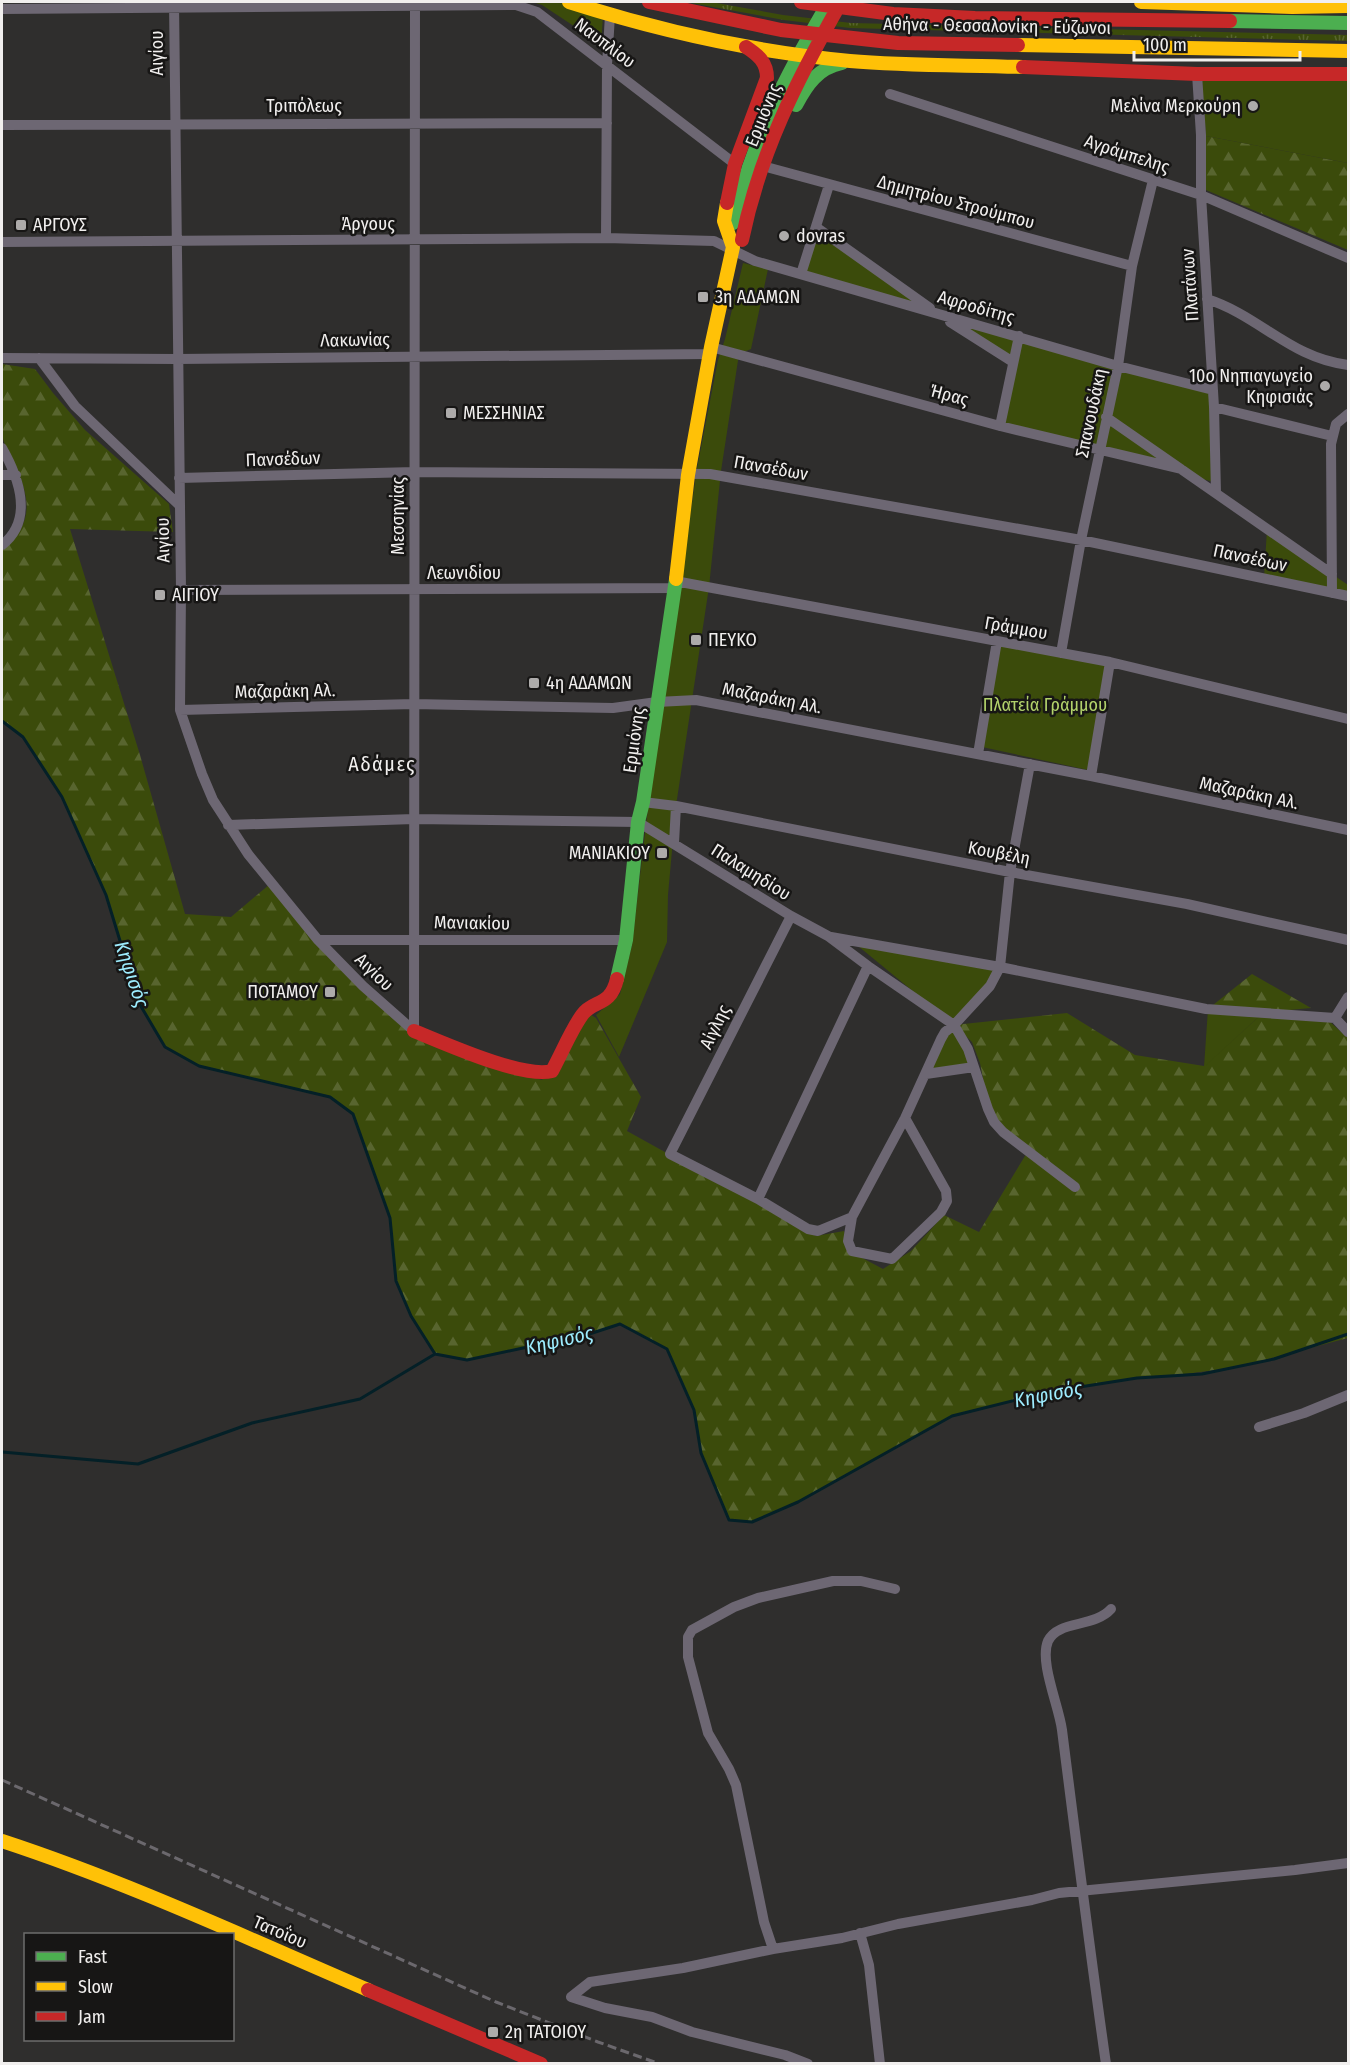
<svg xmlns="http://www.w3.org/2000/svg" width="1350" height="2065" font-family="'Fira Sans Condensed',sans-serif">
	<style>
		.grass { fill: url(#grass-tufts) }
		.forest { fill: url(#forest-firs) }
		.park { fill: #3b4b0b }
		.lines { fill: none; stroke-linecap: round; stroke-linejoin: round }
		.stream { stroke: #042027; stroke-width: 3 }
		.street { stroke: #6d6773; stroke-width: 10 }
		.fast { stroke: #4caf50; stroke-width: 14 }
		.slow { stroke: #ffc107; stroke-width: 14 }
		.jam { stroke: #c62828; stroke-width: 14 }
		.rail { stroke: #6b686d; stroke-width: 3; stroke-dasharray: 9 4.5; stroke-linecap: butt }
		.poi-dot { fill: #adabaa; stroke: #171615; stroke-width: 2 }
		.labels { text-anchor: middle; stroke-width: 5; stroke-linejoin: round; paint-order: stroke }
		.street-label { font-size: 18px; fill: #f1efee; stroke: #171615 }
		.poi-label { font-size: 18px; fill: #f1efee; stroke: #171615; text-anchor: start }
		.park-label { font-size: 18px; fill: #b2d26b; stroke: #171615 }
		.neighbourhood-label { font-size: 20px; letter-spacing: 1.5px; fill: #f1efee; stroke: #171615 }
		.water-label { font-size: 20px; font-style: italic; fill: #9decfe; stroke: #171615 }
	</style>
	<defs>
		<pattern id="grass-tufts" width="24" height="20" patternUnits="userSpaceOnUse" patternTransform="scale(1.5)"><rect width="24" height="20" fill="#3b4b0b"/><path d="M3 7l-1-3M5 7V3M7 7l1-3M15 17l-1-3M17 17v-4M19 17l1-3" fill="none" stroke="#58652f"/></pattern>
		<pattern id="forest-firs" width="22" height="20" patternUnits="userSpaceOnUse" patternTransform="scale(1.5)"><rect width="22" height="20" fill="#3b4b0b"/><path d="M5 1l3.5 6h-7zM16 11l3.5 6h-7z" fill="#58652f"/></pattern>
	</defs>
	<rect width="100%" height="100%" fill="#2f2e2d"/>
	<path class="grass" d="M 686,2 L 711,2 L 783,15 L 851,23 L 1348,35 L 1348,41 L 850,28 L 784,20 Z"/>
	<path class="forest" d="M 1206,136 L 1348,163 L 1348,250 L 1206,190 Z
		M 2,364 L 35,369 L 53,393 L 85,430 L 169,504 L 173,532 L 70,529 L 140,755 L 185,914 L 231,917 L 270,884 L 415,1036 L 542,1080 L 588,1013 L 596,1018 L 641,1097 L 627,1131 L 816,1236 L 844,1231 L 851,1252 L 883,1269 L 911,1251 L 944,1215 L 979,1232 L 1028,1151 L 1003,1131 L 989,1109 L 980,1063 L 972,1042 L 954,1025 L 1067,1013 L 1135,1055 L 1204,1066 L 1263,1013 L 1208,1009 L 1252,974 L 1311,1008 L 1268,1012 L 1330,1022 L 1348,1038 L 1348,1338 L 1238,1367 L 1170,1376 L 1137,1378 L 1048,1392 L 952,1416 L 798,1502 L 752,1522 L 729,1520 L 701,1453 L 694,1410 L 667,1349 L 620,1324 L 577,1338 L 523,1348 L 467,1360 L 435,1354 L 411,1316 L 396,1281 L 390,1218 L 353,1114 L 330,1097 L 199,1066 L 165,1047 L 139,1003 L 106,895 L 62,797 L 23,737 L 2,721 L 2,551 C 36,521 30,498 13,460 C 9,452 3,443 2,434 C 0,412 2,387 2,364 Z"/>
	<path class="park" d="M 533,2 L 561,2 L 603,16 L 601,44 L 542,5 Z
		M 1202,80 L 1348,81 L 1348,163 L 1206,136 Z
		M 816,227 L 934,312 L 801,274 Z
		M 743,263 L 768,269 L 751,349 L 739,354 L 721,471 L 709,587 L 676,806 L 668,895 L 667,942 L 619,1057 L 596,1015 L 620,994 L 632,945 L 646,824 L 697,468 L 718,360 L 725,339 Z
		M 941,316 L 1213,390 L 1214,482 L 1000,426 L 1013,362 Z
		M 1267,529 L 1348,585 L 1348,596 L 1264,578 Z
		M 997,641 L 1110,662 L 1088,770 L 982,747 Z
		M 852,941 L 1000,967 L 954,1025 L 970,1066 L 927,1072 L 954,1025 Z
		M 1208,1009 L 1264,1012 L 1204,1067 Z"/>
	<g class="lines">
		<path class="stream" d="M 2,721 L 23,737 L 62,797 L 106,895 L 139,1003 L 165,1047 L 199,1066 L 330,1097 L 353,1114 L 390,1218 L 396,1281 L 411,1316 L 435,1354 L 467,1360 L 523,1348 L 577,1338 L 620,1324 L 667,1349 L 694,1410 L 701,1453 L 729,1520 L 752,1522 L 798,1502 L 952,1416 L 1048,1392 L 1137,1378 L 1202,1374 L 1274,1359 L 1348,1334
			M 2,1452 L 138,1464 L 252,1423 L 360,1399 L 435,1354"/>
		<path class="street" d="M 174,2 L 181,590 L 180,710 L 202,774 L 213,800 L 248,854 L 318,940 L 363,986 L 414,1031
			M 2,9 L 516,5 L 537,12 L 735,164
			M 1197,74 L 1201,135 L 1201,195 L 1214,407 L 1216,493
			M 890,94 L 1201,195 L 1348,258
			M 2,125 L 607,123
			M 770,168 L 1132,266
			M 816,227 L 930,308
			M 606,238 L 607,65 L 610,15
			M 2,242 L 606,238 L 714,241 L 755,261 L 1118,366 L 1213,390
			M 801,274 L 829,185
			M 1207,299 C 1260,316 1290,358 1348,365
			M 950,322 L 1013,362
			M 711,347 L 1000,426 L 1181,469
			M 2,358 L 177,359 L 709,354
			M 39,358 L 75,406 L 179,505
			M 1214,407 L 1332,436
			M 1106,417 L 1332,574
			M 1000,426 L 1019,336
			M 2,448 C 19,478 34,520 2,545
			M 2,475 L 16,475
			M 179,478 L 415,472 L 710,474 L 1081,540 L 1348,596
			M 675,581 L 1110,662 L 1348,719
			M 181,590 L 675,588
			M 1332,593 L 1331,444 L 1336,424 L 1348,414
			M 1061,653 L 1081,540 L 1118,366 L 1132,266 L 1153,180
			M 180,710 L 414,704 L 613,708 L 657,702 L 696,700 L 1091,776 L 1348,830
			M 978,754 L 997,641
			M 1091,776 L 1110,662
			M 643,802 L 676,806 L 1010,872 L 1187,904 L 1348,940
			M 228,825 L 414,819 L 638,822 L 791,916 L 828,936 L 868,966 L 954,1025 L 968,1049 L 988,1109 L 994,1122 L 1003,1132 L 1075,1187
			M 674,843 L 676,806
			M 791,916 L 670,1154 L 758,1199 L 808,1229 L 818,1231 L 852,1217 L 848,1241 L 852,1251 L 892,1259 L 941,1212 L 947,1201 L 946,1191 L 905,1118
			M 831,937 L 1000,967 L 1206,1009 L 1335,1018 L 1348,997
			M 318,940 L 626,940
			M 1335,1018 L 1348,1032
			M 414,1031 L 415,2
			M 926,1074 L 974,1067
			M 758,1199 L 868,966
			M 852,1217 L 905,1118 L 941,1039 L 945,1032 L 954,1025 L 990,986 L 1000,967 L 1010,872 L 1030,764
			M 1259,1427 L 1304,1413 L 1348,1395
			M 860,1933 L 869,1965 L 880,2064
			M 773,1949 L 764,1922 L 736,1785 L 729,1769 L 708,1733 L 688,1657 L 688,1637 L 692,1630 L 734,1607 L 758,1598 L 833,1581 L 861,1581 L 895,1589
			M 808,2064 L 785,2055 L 692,2032 L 652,2017 L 605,2008 L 571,1997 L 590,1982 L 683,1968 L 773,1949 L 842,1938 L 898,1924 L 1032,1900 L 1059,1893 L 1295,1870 L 1348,1863
			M 1106,2064 C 1090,1952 1076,1841 1062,1730 C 1059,1706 1039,1662 1048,1641 C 1058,1620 1094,1628 1111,1609"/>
		<path class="fast" d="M 1230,21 L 1348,23
			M 796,105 C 807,84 818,68 842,63
			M 733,223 C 753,138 785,77 829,2
			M 617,979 L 626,940 L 638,822 L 643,802 L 676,579"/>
		<path class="slow" d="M 569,2 C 660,31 755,52 850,61 C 907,66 966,65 1023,67
			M 1141,2 L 1292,7 L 1348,6
			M 1018,45 L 1348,51
			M 676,579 L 688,475 L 711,347 L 733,247 L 724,221 L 727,203
			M 2,1841 C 127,1882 247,1938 368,1990"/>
		<path class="jam" d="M 649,2 L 781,30 L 898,43 L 1018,45
			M 801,2 L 893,14 L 975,18 L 1230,21
			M 1023,67 L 1197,74 L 1348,74
			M 727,203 L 735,164 L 767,78 C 767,62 758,55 746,47
			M 742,240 C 760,152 797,80 841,2
			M 414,1031 C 444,1043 523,1079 552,1071 C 562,1053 570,1032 582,1015 C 593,999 610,1008 617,979
			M 368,1990 L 541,2064"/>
		<path class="rail" d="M 2,1780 L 496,2002 L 598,2042 L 660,2064"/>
	</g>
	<g class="poi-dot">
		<circle cx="1253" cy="106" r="6"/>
		<rect x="15" y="219" width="12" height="12" rx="3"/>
		<circle cx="784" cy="236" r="6"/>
		<rect x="697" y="291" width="12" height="12" rx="3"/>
		<circle cx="1325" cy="386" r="6"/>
		<rect x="445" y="407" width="12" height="12" rx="3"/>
		<rect x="154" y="589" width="12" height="12" rx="3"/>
		<rect x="690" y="634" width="12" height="12" rx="3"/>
		<rect x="528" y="677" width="12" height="12" rx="3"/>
		<rect x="656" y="847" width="12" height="12" rx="3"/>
		<rect x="324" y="986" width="12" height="12" rx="3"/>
		<rect x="487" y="2026" width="12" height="12" rx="3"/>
	</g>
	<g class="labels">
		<g class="street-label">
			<text transform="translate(997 26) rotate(1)" y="6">Αθήνα - Θεσσαλονίκη - Εύζωνοι</text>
			<text transform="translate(605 43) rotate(37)" y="6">Ναυπλίου</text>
			<text transform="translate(157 53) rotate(-90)" y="6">Αιγίου</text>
			<text x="304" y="112">Τριπόλεως</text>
			<text transform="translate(763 115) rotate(-68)" y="6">Ερμιόνης</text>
			<text transform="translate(1127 154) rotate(18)" y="6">Αγράμπελης</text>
			<text transform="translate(956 202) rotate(15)" y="6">Δημητρίου Στρούμπου</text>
			<text x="368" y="230">Άργους</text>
			<text transform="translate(1190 285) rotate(-94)" y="6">Πλατάνων</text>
			<text transform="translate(976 307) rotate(16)" y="6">Αφροδίτης</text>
			<text transform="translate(355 340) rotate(-1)" y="6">Λακωνίας</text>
			<text transform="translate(949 395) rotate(15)" y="6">Ήρας</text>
			<text transform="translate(1091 413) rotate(-78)" y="6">Σπανουδάκη</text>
			<text transform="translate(283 459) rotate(-2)" y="6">Πανσέδων</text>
			<text transform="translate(771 468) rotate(10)" y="6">Πανσέδων</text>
			<text transform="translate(398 516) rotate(-90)" y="6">Μεσσηνίας</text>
			<text transform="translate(163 540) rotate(-91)" y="6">Αιγίου</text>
			<text transform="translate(1250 558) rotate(12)" y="6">Πανσέδων</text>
			<text x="464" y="579">Λεωνιδίου</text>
			<text transform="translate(1016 628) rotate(10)" y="6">Γράμμου</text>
			<text transform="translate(285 691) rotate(-1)" y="6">Μαζαράκη Αλ.</text>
			<text transform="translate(772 698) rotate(11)" y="6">Μαζαράκη Αλ.</text>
			<text transform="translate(634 740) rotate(-82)" y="6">Ερμιόνης</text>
			<text transform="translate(1249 793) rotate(12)" y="6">Μαζαράκη Αλ.</text>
			<text transform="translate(999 853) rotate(11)" y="6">Κουβέλη</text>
			<text transform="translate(751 872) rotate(32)" y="6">Παλαμηδίου</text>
			<text transform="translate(472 923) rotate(1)" y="6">Μανιακίου</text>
			<text transform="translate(374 972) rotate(44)" y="6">Αιγίου</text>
			<text transform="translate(715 1027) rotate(-64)" y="6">Αίγλης</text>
			<text transform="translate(280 1932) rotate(23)" y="6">Τατοΐου</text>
		</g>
		<g class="poi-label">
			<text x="1241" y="112" text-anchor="end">Μελίνα Μερκούρη</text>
			<text x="33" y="231">ΑΡΓΟΥΣ</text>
			<text x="796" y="242">dovras</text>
			<text x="715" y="303">3η ΑΔΑΜΩΝ</text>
			<text x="1313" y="382" text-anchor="end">10ο Νηπιαγωγείο<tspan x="1313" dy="21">Κηφισιάς</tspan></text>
			<text x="463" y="419">ΜΕΣΣΗΝΙΑΣ</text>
			<text x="172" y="601">ΑΙΓΙΟΥ</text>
			<text x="708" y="646">ΠΕΥΚΟ</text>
			<text x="546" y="689">4η ΑΔΑΜΩΝ</text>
			<text x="650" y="859" text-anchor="end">ΜΑΝΙΑΚΙΟΥ</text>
			<text x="318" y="998" text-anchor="end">ΠΟΤΑΜΟΥ</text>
			<text x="505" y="2038">2η ΤΑΤΟΙΟΥ</text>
		</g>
		<g class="park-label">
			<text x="1045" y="711">Πλατεία Γράμμου</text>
		</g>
		<g class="neighbourhood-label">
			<text x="382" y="771">Αδάμες</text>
		</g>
		<g class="water-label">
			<text transform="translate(132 974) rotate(71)" y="7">Κηφισός</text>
			<text transform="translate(559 1340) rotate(-13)" y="7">Κηφισός</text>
			<text transform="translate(1048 1394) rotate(-11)" y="7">Κηφισός</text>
		</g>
	</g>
	<rect width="1350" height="2065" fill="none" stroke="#f1efee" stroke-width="6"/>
	<rect x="24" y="1933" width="210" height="108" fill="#171615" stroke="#6e6d6c" stroke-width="1.5"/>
	<rect x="36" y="1952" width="30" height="9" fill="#4caf50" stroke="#6e6d6c" stroke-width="1.5"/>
	<text x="78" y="1963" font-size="18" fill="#f1efee">Fast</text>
	<rect x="36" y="1982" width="30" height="9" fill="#ffc107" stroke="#6e6d6c" stroke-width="1.5"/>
	<text x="78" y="1993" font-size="18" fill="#f1efee">Slow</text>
	<rect x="36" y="2012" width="30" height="9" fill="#c62828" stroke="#6e6d6c" stroke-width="1.5"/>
	<text x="78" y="2023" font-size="18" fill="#f1efee">Jam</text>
	<path d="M1134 51v9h166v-9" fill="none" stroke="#f1efee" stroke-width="3"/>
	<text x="1143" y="51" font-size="18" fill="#f1efee" stroke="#171615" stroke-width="4.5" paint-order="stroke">100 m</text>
</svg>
